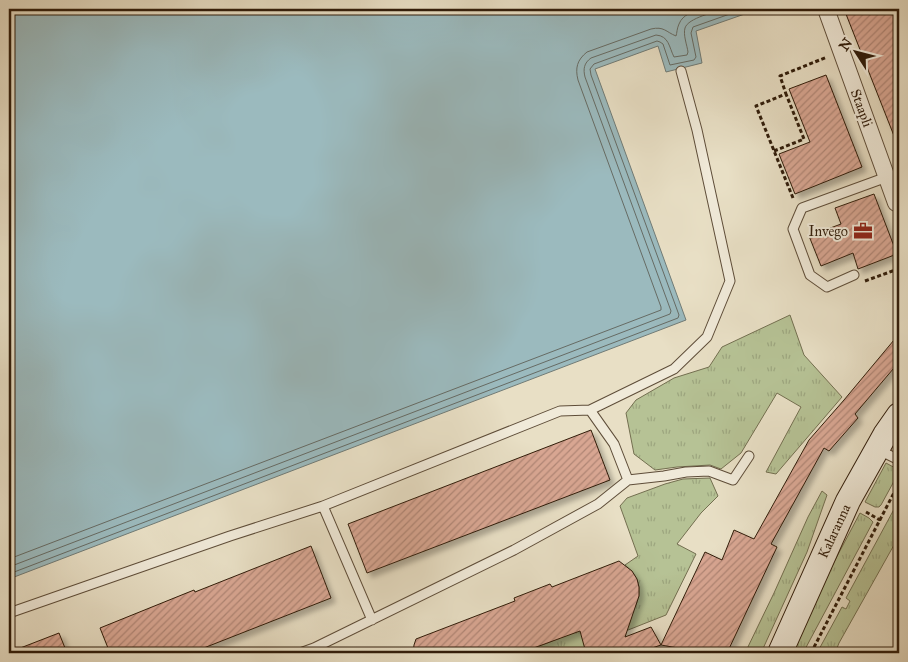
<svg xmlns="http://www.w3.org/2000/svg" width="908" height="662" font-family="'IM FELL Great Primer',serif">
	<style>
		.grass { fill: url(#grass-tufts); stroke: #736f50 }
		.water { fill: #9bbabe; stroke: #707b76 }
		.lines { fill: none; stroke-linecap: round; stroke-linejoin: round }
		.shore { stroke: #666b64; stroke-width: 1 }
		.building { fill: url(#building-hatch); stroke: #301c0a; filter: url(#shadow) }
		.lane-casing { stroke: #5e4d39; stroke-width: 11 }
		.street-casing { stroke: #5e4d39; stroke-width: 18 }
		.secondary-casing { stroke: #301c0a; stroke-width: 26 }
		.path { stroke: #301c0a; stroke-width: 3; stroke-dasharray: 4 2.5; stroke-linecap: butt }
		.lane { stroke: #f0ead9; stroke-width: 9 }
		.street { stroke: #f0ead9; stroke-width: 16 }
		.secondary { stroke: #f0ead9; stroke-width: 24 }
		.labels { text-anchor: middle; stroke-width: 4; stroke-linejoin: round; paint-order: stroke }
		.street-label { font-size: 14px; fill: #301c0a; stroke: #f0ead9 }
		.poi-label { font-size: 14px; fill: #301c0a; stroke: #f0ead9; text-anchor: end }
	</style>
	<defs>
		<pattern id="grass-tufts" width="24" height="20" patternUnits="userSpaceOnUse" patternTransform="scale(1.25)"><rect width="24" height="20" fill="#b6c295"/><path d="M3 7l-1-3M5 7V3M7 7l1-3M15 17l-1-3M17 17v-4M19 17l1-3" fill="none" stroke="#9da67f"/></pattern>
		<pattern id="building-hatch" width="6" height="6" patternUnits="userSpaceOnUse" patternTransform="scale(1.25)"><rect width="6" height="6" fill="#d8a692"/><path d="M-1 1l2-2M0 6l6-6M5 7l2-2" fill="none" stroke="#b08675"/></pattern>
		<filter id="shadow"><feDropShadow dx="4.5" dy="4.5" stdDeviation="2.5" flood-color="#0004"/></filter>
	</defs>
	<rect width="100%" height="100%" fill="#e8dfc5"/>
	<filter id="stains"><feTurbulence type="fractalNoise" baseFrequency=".004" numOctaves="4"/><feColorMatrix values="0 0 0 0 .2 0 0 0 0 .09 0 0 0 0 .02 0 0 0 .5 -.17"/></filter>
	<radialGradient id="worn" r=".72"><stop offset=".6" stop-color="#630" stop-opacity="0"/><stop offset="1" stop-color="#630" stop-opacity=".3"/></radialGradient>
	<path class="grass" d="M 790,315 L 804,355 L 842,397 L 776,474 L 766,472 L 801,407 L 777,393 L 741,453 L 721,469 L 710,465 L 677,467 L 655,470 L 634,454 L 626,413 L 636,400 L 674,378 L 709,367 L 722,347 Z
		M 886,463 L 899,470 L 899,472 L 881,505 L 879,507 L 875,507 L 865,502 Z
		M 710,478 L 718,496 L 701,513 L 677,544 L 696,554 L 666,615 L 575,651 L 572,653 L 511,653 L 520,650 L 521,653 L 560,638 L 560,635 L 636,605 C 642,588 639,577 625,565 L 638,556 L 620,506 L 627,498 L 665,484 L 683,479 Z
		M 822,491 L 827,495 L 807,552 L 761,653 L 745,653 L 774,593 L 808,517 Z
		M 899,500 L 899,536 L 839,643 L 835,653 L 817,653 L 842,607 L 846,609 L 850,601 L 846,598 Z
		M 860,513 L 869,518 L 873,522 L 803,653 L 792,653 L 825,579 Z"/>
	<path class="water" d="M 9,9 L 759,9 L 696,31 L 702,63 L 666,72 L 658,46 L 595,69 L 686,320 L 9,579 Z"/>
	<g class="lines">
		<path class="shore" d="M 9,559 L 661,310 L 661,307 L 578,80 C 575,68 577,60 587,52 L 651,29 C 664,26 666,32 676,36 C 677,33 677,28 679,24 C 683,14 693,12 702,9
			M 9,567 L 670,314 L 671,311 L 585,77 C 583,69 584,63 591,58 L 656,35 C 669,36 669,47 674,57 L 687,55 L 688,52 C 687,45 683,35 685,28 C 688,18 715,12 725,9
			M 9,574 L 678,318 L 679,315 L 591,75 L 590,69 L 594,64 L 657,41 L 660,42 L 663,44 L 670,65 L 694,60 L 696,57 L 691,33 L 693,27 L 744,9"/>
	</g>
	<path class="building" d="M 844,9 L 899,9 L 899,146 L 898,146 Z
		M 826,75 L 862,167 L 795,194 L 779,154 L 810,142 L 789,89 Z
		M 874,194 L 897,254 L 858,269 L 853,253 L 821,266 L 809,236 L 841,224 L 835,208 Z
		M 899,334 L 899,362 L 855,414 L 858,418 L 829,451 L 824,448 L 771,544 L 777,547 L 727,653 L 706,653 L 661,645 L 705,552 L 722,560 L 734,530 L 754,539 L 809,440 L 844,400 Z
		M 591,430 L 610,480 L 367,573 L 348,524 Z
		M 311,546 L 331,598 L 191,653 L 110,653 L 100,628 L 194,590 L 195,592 Z
		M 619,561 L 632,571 L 637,579 L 639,587 L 639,596 L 625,637 L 651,627 L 661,645 L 637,653 L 586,653 L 580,631 L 520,653 L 413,653 L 414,645 L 416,639 L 515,601 L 514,598 L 550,584 L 552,587 Z
		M 59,633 L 67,653 L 10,653 L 10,652 Z"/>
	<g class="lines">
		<g class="lane-casing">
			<path id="lane" d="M 854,275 L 827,287 L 810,275 L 793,229 L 802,208 L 887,177
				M 590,410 L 674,369 L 707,337 L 730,281 L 697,130 L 681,71
				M 877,449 L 899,460
				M 628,480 L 664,476 L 686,472 L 709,471 L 733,480 L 749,456
				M 9,613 L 230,536 L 323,506 L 372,620
				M 300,653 L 314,648 L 514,550 L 598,504 L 628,480 L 614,444 L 590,410 L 560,411 L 323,506"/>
		</g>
		<g class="street-casing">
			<path id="street" d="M 826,9 L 896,203 L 899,202"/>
		</g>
		<g class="secondary-casing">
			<path id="secondary" d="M 780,653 L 848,501 L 885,435 L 899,415"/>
		</g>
		<path class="path" d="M 774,151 L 804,139 L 786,94
			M 793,198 L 756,106 L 786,94 L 780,76 L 827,57
			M 899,251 L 899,252
			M 865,281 L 898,269 L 899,259
			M 866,512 L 880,520
			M 811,653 L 899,483"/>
		<use href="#lane" class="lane"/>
		<use href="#street" class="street"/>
		<use href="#secondary" class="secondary"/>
	</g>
	<defs>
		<g id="office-bare" transform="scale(1.5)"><path d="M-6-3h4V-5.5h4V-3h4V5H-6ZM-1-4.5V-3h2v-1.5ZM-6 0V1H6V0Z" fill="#8f2418" stroke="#f0ead9" stroke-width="2.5" paint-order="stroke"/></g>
	</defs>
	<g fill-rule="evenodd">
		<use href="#office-bare" x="863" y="231"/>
	</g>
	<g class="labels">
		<g class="street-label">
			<text transform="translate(862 108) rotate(70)" y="5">Staapli</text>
			<text transform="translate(834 531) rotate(-65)" y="5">Kalaranna</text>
		</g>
		<g class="poi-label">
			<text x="848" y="236">Invego</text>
		</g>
	</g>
	<rect width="908" height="662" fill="none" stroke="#e8dfc5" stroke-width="30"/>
	<rect x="10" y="10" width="888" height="642" fill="none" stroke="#301c0a" stroke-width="2.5"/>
	<rect x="15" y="15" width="878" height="632" fill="none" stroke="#301c0a"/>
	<g transform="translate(856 52) rotate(306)" stroke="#f0ead9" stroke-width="4" paint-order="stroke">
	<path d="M0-4L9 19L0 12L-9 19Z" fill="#301c0a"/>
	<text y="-8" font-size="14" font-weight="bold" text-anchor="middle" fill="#301c0a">N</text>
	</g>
	<rect width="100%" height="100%" filter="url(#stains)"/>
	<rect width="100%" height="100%" fill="url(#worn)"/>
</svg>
